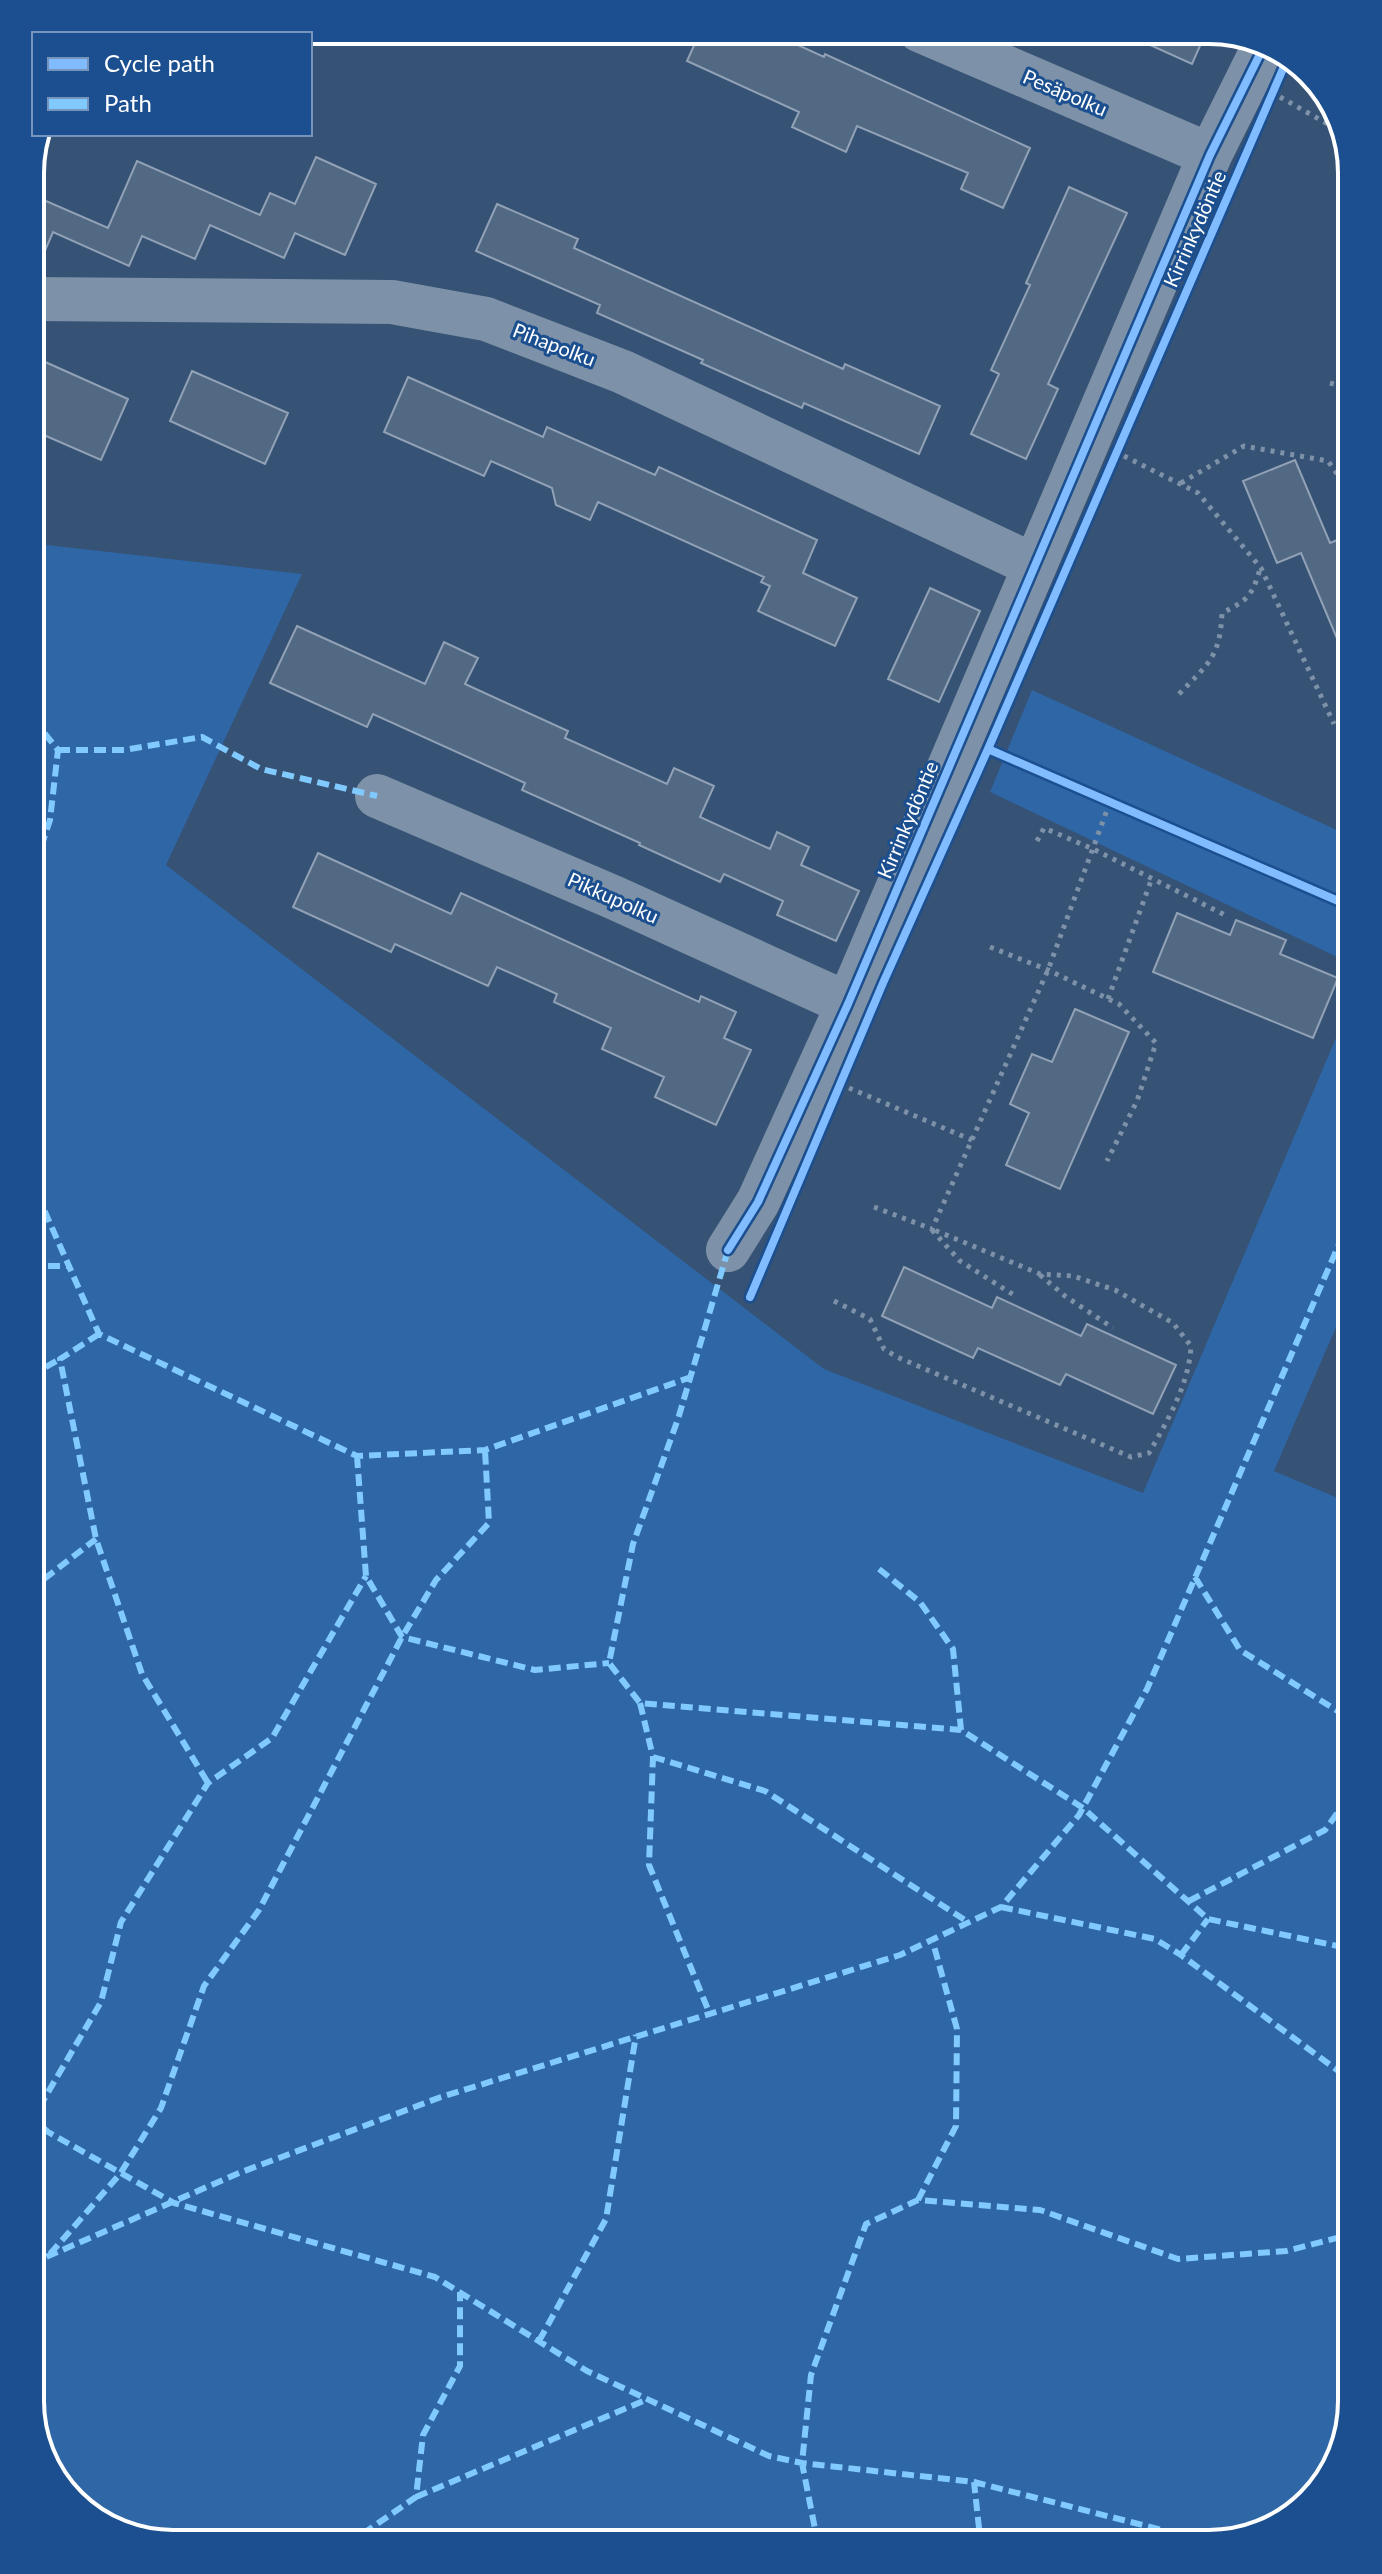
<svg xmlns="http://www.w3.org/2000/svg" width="1382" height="2574" font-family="Lato,sans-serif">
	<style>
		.green { fill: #2f66a5 }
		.building { fill: #526984; stroke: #92a2b6; stroke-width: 2 }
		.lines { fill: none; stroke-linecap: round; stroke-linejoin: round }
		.path { stroke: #7d92a8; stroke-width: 5; stroke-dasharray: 4 6; stroke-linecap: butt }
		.minor { stroke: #7d92a8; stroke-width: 44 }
		.quiet { stroke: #80caff; stroke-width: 6; stroke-dasharray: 12 6; stroke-linecap: butt }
		.cycleway-casing { stroke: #1b4f8f; stroke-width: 13 }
		.cycleway { stroke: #80bcff; stroke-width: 8 }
		.labels { text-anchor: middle; stroke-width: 6; stroke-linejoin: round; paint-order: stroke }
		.street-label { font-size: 20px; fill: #fff; stroke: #1b4f8f }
		.rim { fill: none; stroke: #fff; stroke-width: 4 }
	</style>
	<rect width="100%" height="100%" fill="#365274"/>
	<path class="green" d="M 30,543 L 302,574 L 166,865 L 824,1369 L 1143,1493 L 1352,1000 L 1352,1290 L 1274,1471 L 1352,1504 L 1352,2401 L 1328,2480 L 1264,2533 L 1209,2544 L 164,2544 L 93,2520 L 41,2456 L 30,2401 Z
		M 1032,690 L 1352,837 L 1352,964 L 990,792 Z"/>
	<path class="building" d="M 701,30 L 765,30 L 824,57 L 825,54 L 1030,148 L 1003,208 L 961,189 L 968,173 L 857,126 L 846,152 L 792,127 L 799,112 L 687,61 Z
		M 1117,30 L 1207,30 L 1192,64 Z
		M 316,157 L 376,184 L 345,255 L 295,233 L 284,258 L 210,225 L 195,259 L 142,236 L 129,266 L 53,232 L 35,274 L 30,274 L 30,194 L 108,228 L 137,161 L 260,215 L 270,193 L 295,204 Z
		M 1069,187 L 1127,213 L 1048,384 L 1058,389 L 1026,459 L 971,434 L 999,374 L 991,370 L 1030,285 L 1026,283 Z
		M 497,204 L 578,239 L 574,248 L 843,369 L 845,364 L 940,406 L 919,454 L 804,403 L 802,408 L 701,363 L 703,360 L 597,313 L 600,305 L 476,251 Z
		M 43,361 L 128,399 L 101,460 L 30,429 L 30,390 Z
		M 192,371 L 288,413 L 265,464 L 170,421 Z
		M 408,377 L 543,437 L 547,427 L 655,475 L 659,467 L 817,540 L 803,573 L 857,598 L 835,646 L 758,611 L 770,586 L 761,582 L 764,577 L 598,502 L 590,520 L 556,505 L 552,488 L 491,461 L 484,476 L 384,432 Z
		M 1295,460 L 1330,543 L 1352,534 L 1352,674 L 1301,553 L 1277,563 L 1243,481 Z
		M 930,588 L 980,611 L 939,702 L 888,679 Z
		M 297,626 L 425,684 L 444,642 L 478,658 L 465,684 L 568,731 L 565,738 L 667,784 L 674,768 L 714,786 L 700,817 L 770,849 L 777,832 L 809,847 L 801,865 L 859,891 L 836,941 L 777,915 L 783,901 L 724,874 L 720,882 L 639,845 L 640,843 L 522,790 L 525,783 L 373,714 L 367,727 L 270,683 Z
		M 318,853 L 451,914 L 461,893 L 699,1002 L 701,996 L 736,1012 L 724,1038 L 751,1050 L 716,1125 L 655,1097 L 664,1077 L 602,1049 L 611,1028 L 554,1002 L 557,994 L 497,967 L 488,986 L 395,944 L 391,952 L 293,907 Z
		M 1177,913 L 1230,935 L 1236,920 L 1286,940 L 1280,954 L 1338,978 L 1313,1038 L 1153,972 Z
		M 1075,1009 L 1129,1032 L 1060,1189 L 1006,1165 L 1029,1113 L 1010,1104 L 1032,1054 L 1052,1062 Z
		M 904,1267 L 992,1308 L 997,1297 L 1081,1336 L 1087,1324 L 1176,1365 L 1153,1414 L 1066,1374 L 1060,1385 L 978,1348 L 973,1358 L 882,1316 Z"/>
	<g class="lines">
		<path class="path" d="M 1280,97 L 1333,127 L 1348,155
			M 1330,383 L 1352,389
			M 1124,456 L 1198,493 L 1261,568 L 1334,724
			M 1181,483 L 1244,446 L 1328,461 L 1352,495
			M 1179,694 C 1209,663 1220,657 1222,613 C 1248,600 1252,596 1260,569
			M 1037,841 L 1044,828 L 1093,849 L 1227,916
			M 990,947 L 1048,970 L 1119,1004 L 1156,1043 L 1137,1101 L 1107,1161
			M 1108,999 L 1152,878
			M 849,1088 L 972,1140
			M 874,1207 L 932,1229 L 1048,970 L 1110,802
			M 932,1230 L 960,1261 L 1017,1297
			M 1040,1275 L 1065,1296 L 1113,1328
			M 834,1301 L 870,1319 L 884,1349 L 897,1357 L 1131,1457 L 1149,1453 C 1168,1420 1189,1384 1191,1346 L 1173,1323 L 1115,1290 L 1073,1276 L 1040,1274 L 932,1229"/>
		<path class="minor" d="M 919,30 L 1210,155
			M 30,299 L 392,302 L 486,319 L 623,372 L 1035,566
			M 377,796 L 615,898 L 848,1004
			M 728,1250 L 758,1202 L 848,1004 L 1210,155 L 1264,46"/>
		<path class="quiet" d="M 58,750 L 124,750 L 202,737 L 261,769 L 377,796
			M 30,881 L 50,820 L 58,750 L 41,729 L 30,692
			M 30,1178 L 99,1334 L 357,1456 L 485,1450 L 691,1377
			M 728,1250 L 678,1419 L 633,1544 L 609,1663 L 640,1703 L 961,1730 L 1083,1808 L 1208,1919 L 1352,1949
			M 30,1266 L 69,1266
			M 99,1334 L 60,1359 L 96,1539 L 142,1674 L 208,1783
			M 30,1376 L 60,1359
			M 357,1456 L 366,1576 L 402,1637 L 535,1670 L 609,1663
			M 879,1569 L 920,1602 L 953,1649 L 961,1730
			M 1195,1577 L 1240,1650 L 1352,1720
			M 30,1590 L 96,1539
			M 640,1703 L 653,1757 L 649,1865 L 709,2012
			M 653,1757 L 765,1791 L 968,1922
			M 1189,1901 L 1325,1830 L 1352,1793
			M 1001,1907 L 1155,1939 L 1181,1955 L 1352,2081
			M 1181,1955 L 1208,1919
			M 30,2116 L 48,2132 L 174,2203 L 435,2277 L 587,2371 L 769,2456 L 802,2463 L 974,2482 L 1213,2543
			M 30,2123 L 101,2002 L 121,1922 L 208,1783 L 272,1738 L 366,1576
			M 918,2200 L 956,2126 L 957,2029 L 932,1939
			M 50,2254 L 120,2174 L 161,2108 L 204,1986 L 259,1910 L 402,1637 L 436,1580 L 489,1523 L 485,1450
			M 30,2264 L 239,2173 L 441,2097 L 900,1955 L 1001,1907 L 1079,1815 L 1147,1689 L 1352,1214
			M 539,2341 L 606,2219 L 636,2035
			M 416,2497 L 648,2399
			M 348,2544 L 416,2497 L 423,2435 L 460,2366 L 460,2292
			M 818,2544 L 802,2463 L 811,2375 L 866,2224 L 918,2200 L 1040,2210 L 1178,2259 L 1286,2251 L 1352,2234
			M 969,2544 L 979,2528 L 974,2482"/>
		<g class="cycleway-casing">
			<path id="cycleway" d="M 988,749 L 1352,907
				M 728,1250 L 758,1202 L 848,1004 L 1210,155 L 1264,46
				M 750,1297 L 883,983 L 988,749 L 1289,55"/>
		</g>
		<use href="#cycleway" class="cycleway"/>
	</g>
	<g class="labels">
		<g class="street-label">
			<text transform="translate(1065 93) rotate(23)" y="7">Pesäpolku</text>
			<text transform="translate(1195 229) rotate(-66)" y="7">Kirrinkydöntie</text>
			<text transform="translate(554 345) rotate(21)" y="7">Pihapolku</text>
			<text transform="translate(908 820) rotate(-67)" y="7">Kirrinkydöntie</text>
			<text transform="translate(613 898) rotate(24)" y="7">Pikkupolku</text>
		</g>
	</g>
	<path d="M0 0H1382V2574H0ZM173 44H1209A129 129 0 0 1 1338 173V2401A129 129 0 0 1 1209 2530H173A129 129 0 0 1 44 2401V173A129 129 0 0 1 173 44Z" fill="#1b4f8f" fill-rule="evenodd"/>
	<path class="rim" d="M173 44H1209A129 129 0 0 1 1338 173V2401A129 129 0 0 1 1209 2530H173A129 129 0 0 1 44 2401V173A129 129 0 0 1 173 44Z"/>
	<rect x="32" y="32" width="280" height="104" fill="#1b4f8f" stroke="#7695bc" stroke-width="2"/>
	<rect x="48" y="58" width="40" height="12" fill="#80bcff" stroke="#7695bc" stroke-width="2"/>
	<text x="104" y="72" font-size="24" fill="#ffffff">Cycle path</text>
	<rect x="48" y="98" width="40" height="12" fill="#80caff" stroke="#7695bc" stroke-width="2"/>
	<text x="104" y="112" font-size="24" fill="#ffffff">Path</text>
</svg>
